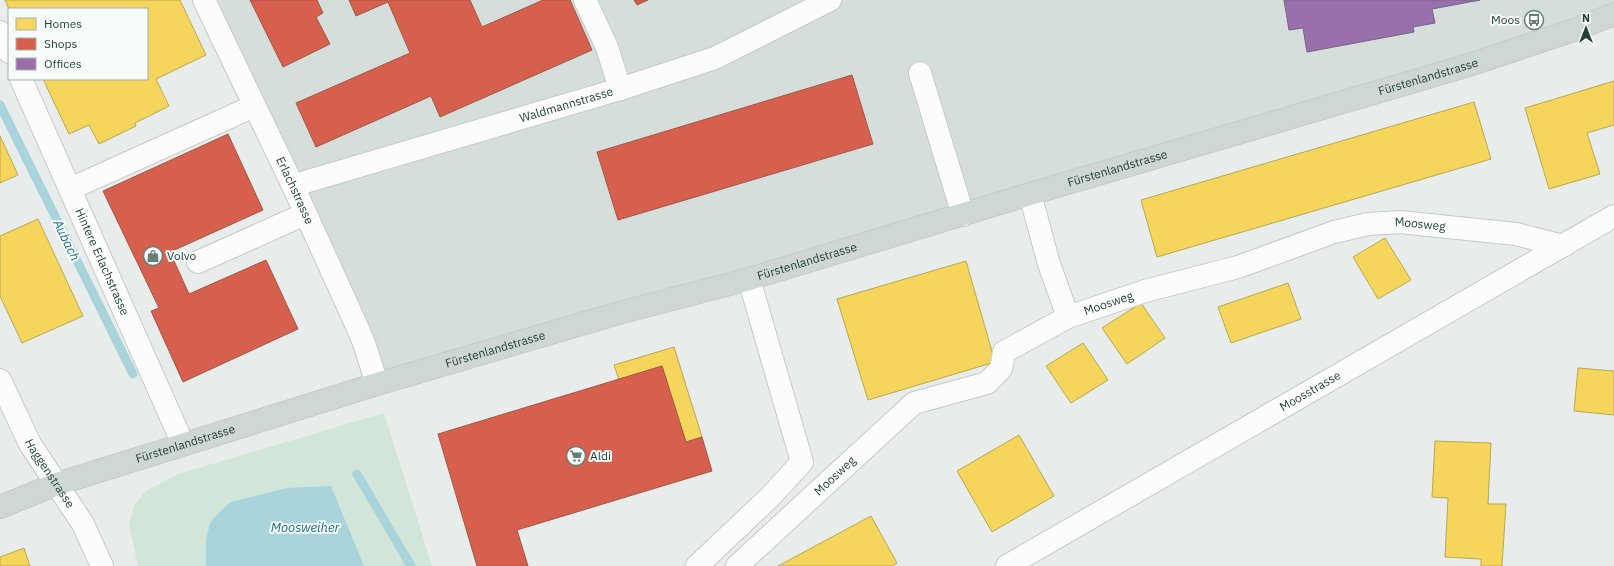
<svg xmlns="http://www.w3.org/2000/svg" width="1614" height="566" font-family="'IBM Plex Sans',sans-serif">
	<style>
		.built { fill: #d6dedb }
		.green { fill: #d1e6d8 }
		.water { fill: #a9d4db }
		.homes { fill: #f6d55c; stroke: #b7a952 }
		.shops { fill: #d6604d; stroke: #a15747 }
		.offices { fill: #9970ab; stroke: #766289 }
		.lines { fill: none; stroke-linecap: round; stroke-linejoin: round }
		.stream { stroke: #a9d4db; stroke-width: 9 }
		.minor-casing { stroke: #c5cac8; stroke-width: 24 }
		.major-casing { stroke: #c3ccc9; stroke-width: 24 }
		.minor { stroke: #fcfcfc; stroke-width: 22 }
		.major { stroke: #cfd7d5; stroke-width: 22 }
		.labels { text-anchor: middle; stroke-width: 4; stroke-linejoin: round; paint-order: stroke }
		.poi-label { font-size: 12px; fill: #24423a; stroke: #f7fbf9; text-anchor: start }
		.street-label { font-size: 12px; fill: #24423a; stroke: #f7fbf9 }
		.water-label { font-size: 13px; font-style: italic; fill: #1c6f80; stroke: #f7fbf9 }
	</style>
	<rect width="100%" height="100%" fill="#e8edeb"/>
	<path class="built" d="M 204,0 L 1614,0 L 1614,11 L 377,384 Z"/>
	<path class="green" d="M 384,413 L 432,566 L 138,566 L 129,524 L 134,505 L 146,491 L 178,474 Z"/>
	<path class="water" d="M 331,486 L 364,566 L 206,566 L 206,540 L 210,523 L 218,513 L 231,502 L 287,488 Z"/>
	<path class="homes" d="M 5,0 L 180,0 L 206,55 L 156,79 L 169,106 L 135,123 L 136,126 L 99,144 L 89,125 L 69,134 L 43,79 L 147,79 L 147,9 L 9,9 Z
		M 1614,81 L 1614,125 L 1587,133 L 1600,174 L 1549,189 L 1525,108 Z
		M 1474,102 L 1491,159 L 1157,257 L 1141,200 Z
		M 0,136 L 18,175 L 0,183 Z
		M 38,219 L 83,316 L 22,343 L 0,296 L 0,236 Z
		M 1385,238 L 1411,280 L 1378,299 L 1353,257 Z
		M 966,261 L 995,362 L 868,400 L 837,299 Z
		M 1288,283 L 1301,319 L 1231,343 L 1218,307 Z
		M 1141,303 L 1165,338 L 1127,364 L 1102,328 Z
		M 1083,343 L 1108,380 L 1071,403 L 1046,366 Z
		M 674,347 L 702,437 L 686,442 L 662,366 L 619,380 L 614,365 Z
		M 1578,368 L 1614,371 L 1614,415 L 1574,411 Z
		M 1019,435 L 1054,496 L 992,532 L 957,471 Z
		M 1435,441 L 1491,443 L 1488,504 L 1506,504 L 1502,566 L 1481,566 L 1481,559 L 1445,557 L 1448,498 L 1432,497 Z
		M 871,516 L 897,563 L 892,566 L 778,566 Z
		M 24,548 L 30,566 L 0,566 L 0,557 Z"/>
	<path class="shops" d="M 250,0 L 317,0 L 323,13 L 316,17 L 330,44 L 283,67 Z
		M 349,0 L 470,0 L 482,27 L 543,0 L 570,0 L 592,50 L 440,117 L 431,96 L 316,147 L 296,103 L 410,53 L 388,2 L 356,16 Z
		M 634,0 L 648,0 L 637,5 Z
		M 852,75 L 873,144 L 618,220 L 597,152 Z
		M 228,134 L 263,210 L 170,252 L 189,294 L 266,260 L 298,329 L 183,382 L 151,311 L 159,308 L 103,191 Z
		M 662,366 L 686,442 L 702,437 L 712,471 L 517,530 L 528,566 L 477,566 L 438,434 Z"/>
	<path class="offices" d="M 1284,0 L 1480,0 L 1432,9 L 1435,23 L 1413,27 L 1414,32 L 1307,52 L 1303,28 L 1289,30 Z"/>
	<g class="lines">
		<path class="stream" d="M 0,105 L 133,374
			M 357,474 L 411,566"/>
		<g class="minor-casing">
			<g id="minor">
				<path id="s1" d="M 204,0 L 294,188 L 355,322 L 364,343 L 377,384"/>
				<path d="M 585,0 L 607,47 L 620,89"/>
				<path d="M 0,32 L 9,52"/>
				<path d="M 920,73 L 963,215"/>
				<path id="s2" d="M 21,79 L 183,444"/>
				<path id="s3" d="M 294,188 L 305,182 L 620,89 L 715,58 L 830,0"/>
				<path d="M 70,189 L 254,106"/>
				<path d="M 1030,194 L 1049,264 L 1068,317"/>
				<path d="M 198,262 L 305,214"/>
				<path id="s4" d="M 0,380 L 30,444 L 83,524 L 102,566"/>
				<path d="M 697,566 L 771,496 L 802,462 L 749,279"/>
				<path id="s5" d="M 737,566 L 914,403 L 987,383 L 1001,369 L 1004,352 L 1068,317 L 1145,291 L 1238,267 L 1334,232 L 1368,224 L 1400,222 L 1516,234 L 1563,246"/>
				<path id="s6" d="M 1007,566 L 1614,216"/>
			</g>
		</g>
		<g class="major-casing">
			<g id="major">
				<path id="s7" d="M 0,507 L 57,484 L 377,384 L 619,313 L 749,279 L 1030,194 L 1469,65 L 1577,29 L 1614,14"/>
			</g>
		</g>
		<use href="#minor" class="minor"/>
		<use href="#major" class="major"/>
	</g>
	<defs>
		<g id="bus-ring" transform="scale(1)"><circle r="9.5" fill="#f7fbf9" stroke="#697e78" stroke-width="1.5"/><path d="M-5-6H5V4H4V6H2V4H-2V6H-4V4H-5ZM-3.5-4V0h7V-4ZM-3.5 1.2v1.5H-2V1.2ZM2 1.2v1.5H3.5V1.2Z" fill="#697e78"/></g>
		<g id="shop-ring" transform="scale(1)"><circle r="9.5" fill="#f7fbf9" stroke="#697e78" stroke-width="1.5"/><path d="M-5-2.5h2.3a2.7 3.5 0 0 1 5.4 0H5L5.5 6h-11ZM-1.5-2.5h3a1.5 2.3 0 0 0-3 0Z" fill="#697e78"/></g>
		<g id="supermarket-ring" transform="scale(1)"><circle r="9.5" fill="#f7fbf9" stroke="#697e78" stroke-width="1.5"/><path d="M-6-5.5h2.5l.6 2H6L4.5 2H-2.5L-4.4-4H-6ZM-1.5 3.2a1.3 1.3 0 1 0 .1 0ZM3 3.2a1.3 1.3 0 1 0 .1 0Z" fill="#697e78"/></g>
	</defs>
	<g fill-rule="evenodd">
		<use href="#bus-ring" x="1534" y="20"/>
		<use href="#shop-ring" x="153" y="256"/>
		<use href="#supermarket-ring" x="576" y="456"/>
	</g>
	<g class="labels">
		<g class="poi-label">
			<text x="1520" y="24" text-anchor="end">Moos</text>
			<text x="167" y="260">Volvo</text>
			<text x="590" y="460">Aldi</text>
		</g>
		<g class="street-label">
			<text dy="4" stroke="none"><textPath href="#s7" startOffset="1492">Fürstenlandstrasse</textPath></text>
			<text dy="4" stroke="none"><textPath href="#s3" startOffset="285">Waldmannstrasse</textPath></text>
			<text dy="4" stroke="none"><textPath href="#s7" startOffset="1168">Fürstenlandstrasse</textPath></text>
			<text dy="4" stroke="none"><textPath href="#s1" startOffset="211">Erlachstrasse</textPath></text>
			<text dy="4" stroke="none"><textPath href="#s5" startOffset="793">Moosweg</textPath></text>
			<text dy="4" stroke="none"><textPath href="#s2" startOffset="200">Hintere Erlachstrasse</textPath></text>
			<text dy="4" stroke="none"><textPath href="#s7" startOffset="844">Fürstenlandstrasse</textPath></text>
			<text dy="4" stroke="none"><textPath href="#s5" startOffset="469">Moosweg</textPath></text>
			<text dy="4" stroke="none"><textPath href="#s7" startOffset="520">Fürstenlandstrasse</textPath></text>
			<text dy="4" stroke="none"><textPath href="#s6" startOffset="350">Moosstrasse</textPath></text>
			<text dy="4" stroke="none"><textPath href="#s7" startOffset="196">Fürstenlandstrasse</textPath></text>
			<text dy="4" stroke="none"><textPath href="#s4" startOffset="106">Haggenstrasse</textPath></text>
			<text dy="4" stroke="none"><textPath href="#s5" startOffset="133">Moosweg</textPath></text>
		</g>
		<g class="water-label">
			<text transform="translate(67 240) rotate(64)" y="5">Aubach</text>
			<text x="305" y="532">Moosweiher</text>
		</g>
	</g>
	<rect x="8" y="8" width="140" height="72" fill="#f7fbf9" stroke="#a3b1ad"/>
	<rect x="16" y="18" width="20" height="12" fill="#f6d55c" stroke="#a3b1ad"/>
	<text x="44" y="28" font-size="12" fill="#24423a">Homes</text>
	<rect x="16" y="38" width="20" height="12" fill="#d6604d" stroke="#a3b1ad"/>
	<text x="44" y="48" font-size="12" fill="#24423a">Shops</text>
	<rect x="16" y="58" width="20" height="12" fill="#9970ab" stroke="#a3b1ad"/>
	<text x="44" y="68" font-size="12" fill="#24423a">Offices</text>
	<g transform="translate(1586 28)" stroke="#f7fbf9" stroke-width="3" paint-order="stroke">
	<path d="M0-3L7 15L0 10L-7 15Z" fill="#24423a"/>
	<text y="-6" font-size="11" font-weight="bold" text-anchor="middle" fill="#24423a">N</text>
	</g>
</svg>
